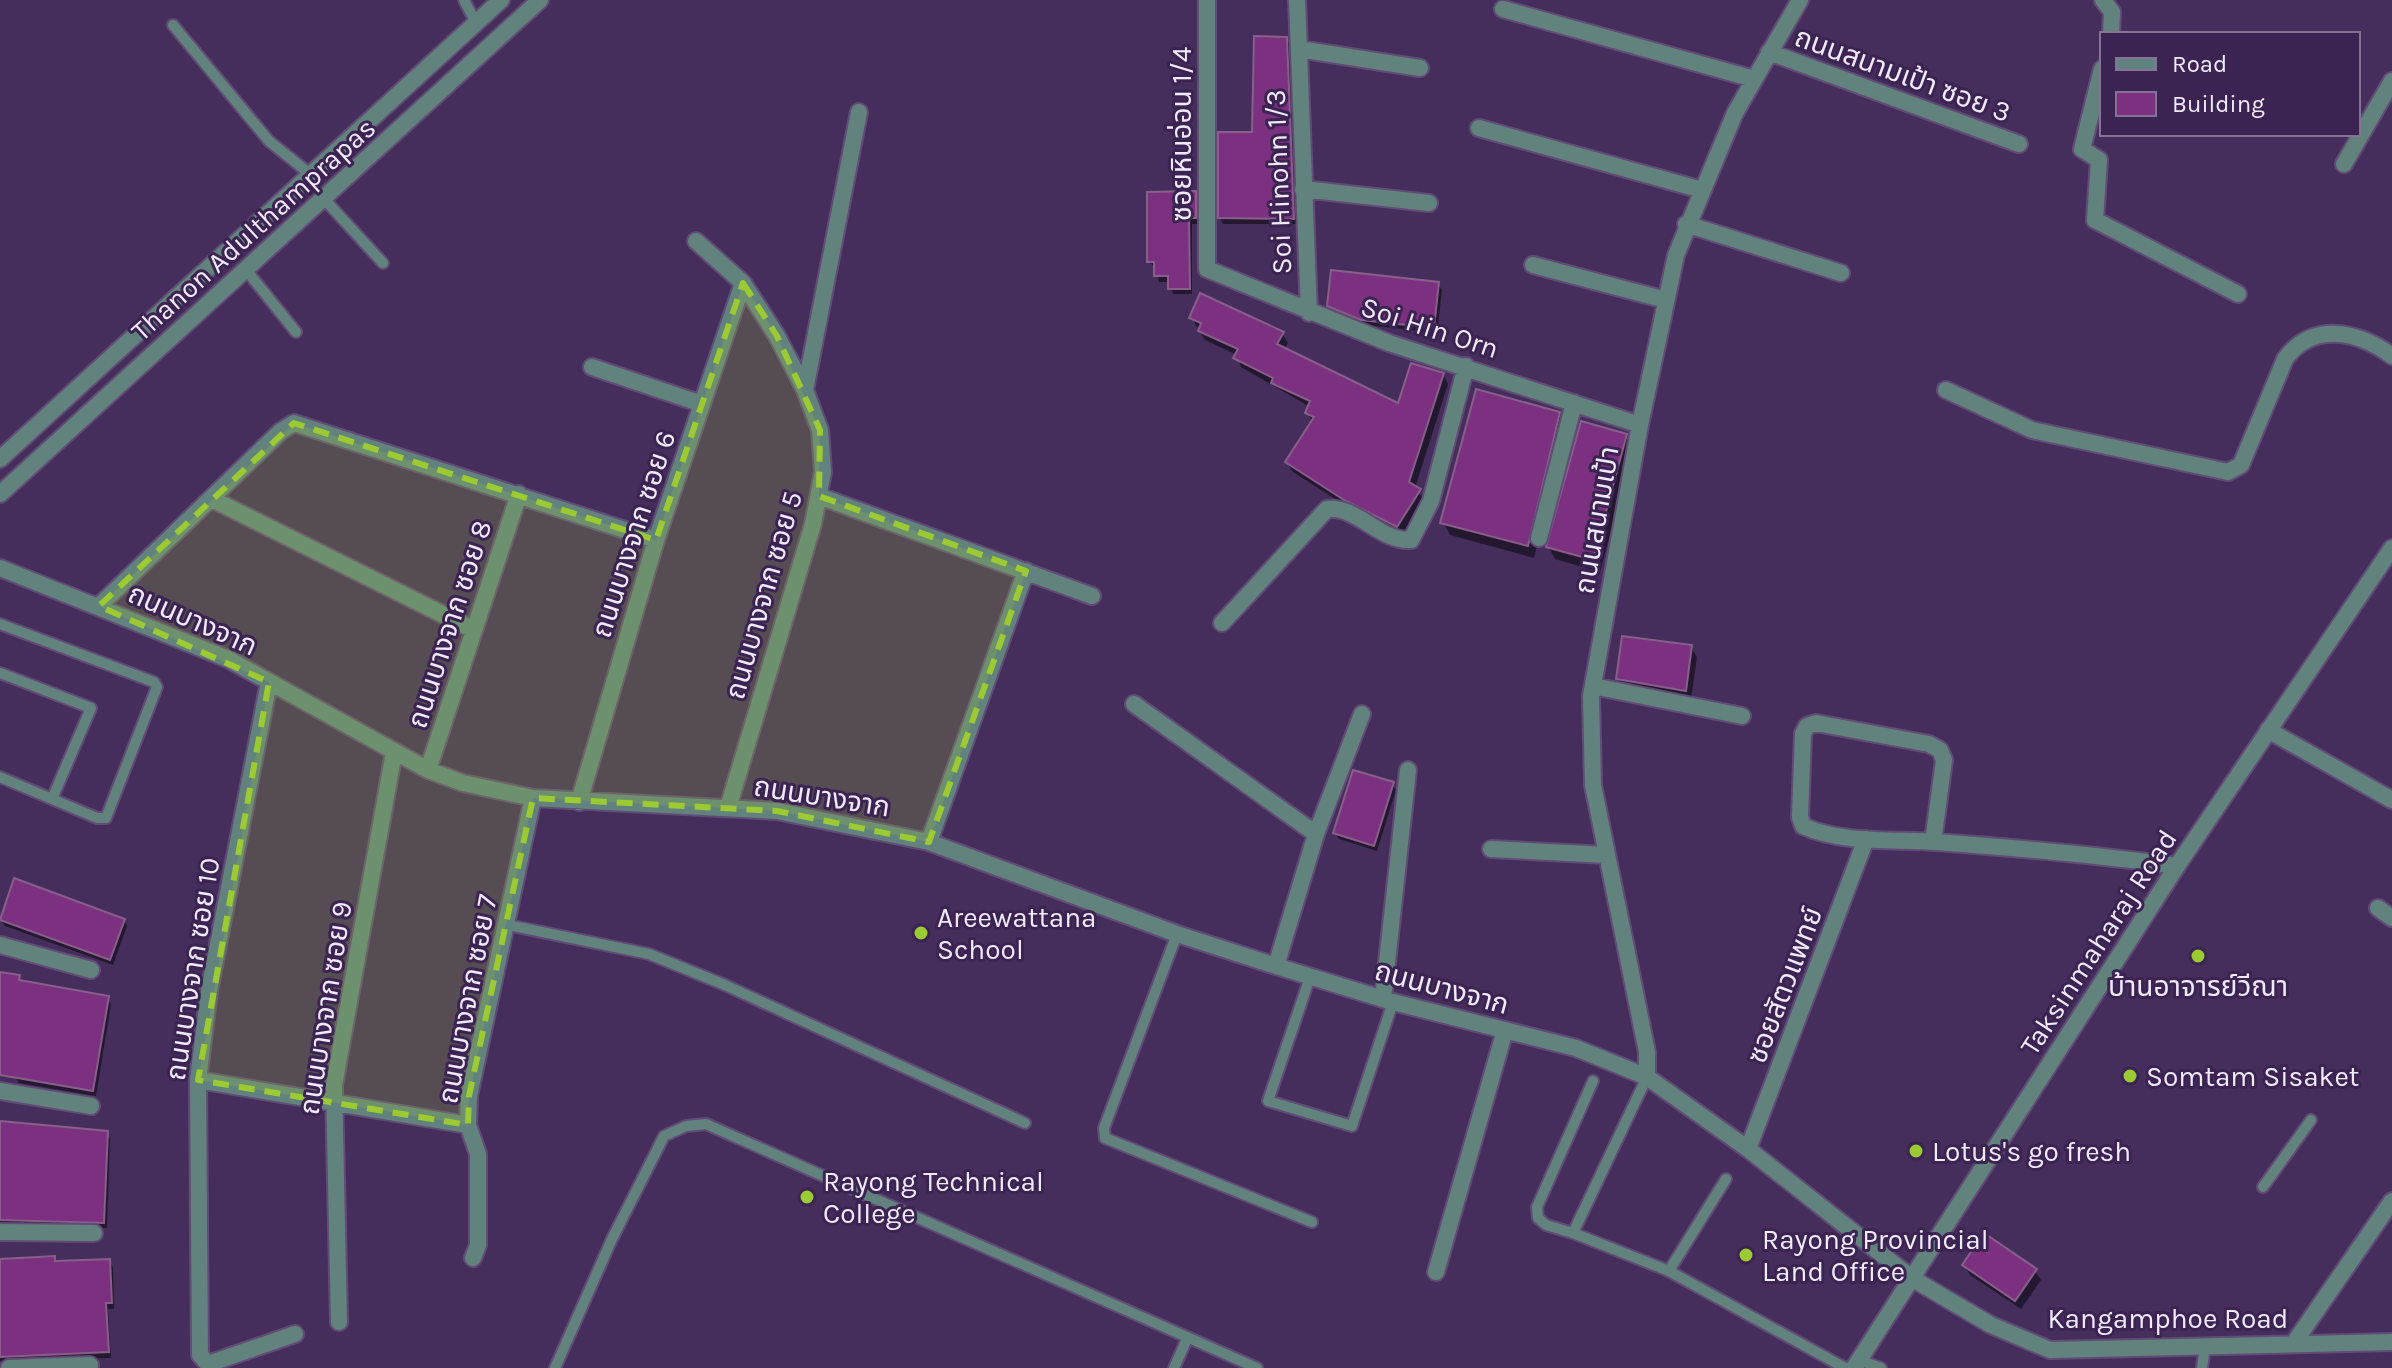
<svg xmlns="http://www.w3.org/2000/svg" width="2392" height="1368" font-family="Karla,'Noto Sans Thai',sans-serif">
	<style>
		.shadow { fill: #0007 }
		.building { fill: #7b317f; stroke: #885f8a; stroke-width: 2 }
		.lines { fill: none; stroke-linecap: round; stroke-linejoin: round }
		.service-casing { stroke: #614c76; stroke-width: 14 }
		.minor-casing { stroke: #614c76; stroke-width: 20 }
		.tertiary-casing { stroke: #614c76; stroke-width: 20 }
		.service { stroke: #62827e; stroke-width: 10 }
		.minor { stroke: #62827e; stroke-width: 16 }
		.tertiary { stroke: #62827e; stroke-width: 16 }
		.marked { fill: #9cca32; fill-opacity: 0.2; stroke: #9cca32; stroke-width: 6; stroke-dasharray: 16 10; stroke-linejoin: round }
		.poi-dot { fill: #9cca32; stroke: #3b2451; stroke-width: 3 }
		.labels { text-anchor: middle; stroke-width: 6; stroke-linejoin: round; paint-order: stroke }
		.street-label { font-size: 28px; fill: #f2e8ff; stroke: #3b2451 }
		.poi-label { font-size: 28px; fill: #f2e8ff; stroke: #3b2451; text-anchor: start }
	</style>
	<rect width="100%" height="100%" fill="#452e5c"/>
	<path class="shadow" d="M 1286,38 L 1290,44 L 1296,224 L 1223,224 L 1220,218 L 1254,134 Z
		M 1195,193 L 1198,224 L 1192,224 L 1192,294 L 1173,294 L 1170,282 L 1159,282 L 1156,268 L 1149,262 Z
		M 1438,284 L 1442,290 L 1437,333 L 1366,325 L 1333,312 L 1329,306 Z
		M 1191,317 L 1282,333 L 1288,343 L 1284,350 L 1400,406 L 1443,374 L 1448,384 L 1415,488 L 1425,500 L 1402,535 L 1351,509 L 1293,472 L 1287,463 L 1313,423 L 1307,413 L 1310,407 L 1241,367 L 1237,355 L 1205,340 Z
		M 1559,413 L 1567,426 L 1534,558 L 1450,535 L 1443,522 Z
		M 1626,436 L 1633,449 L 1600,572 L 1555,559 L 1548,546 Z
		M 1691,647 L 1697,657 L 1691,699 L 1624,689 L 1618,679 Z
		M 1392,784 L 1396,790 L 1377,851 L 1339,839 L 1335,833 Z
		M 1,920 L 124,920 L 127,926 L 113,965 L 5,926 Z
		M 0,974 L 18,977 L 21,982 L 107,998 L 111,1004 L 96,1096 L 19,1083 L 15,1077 L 0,1073 Z
		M 0,1123 L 107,1133 L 110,1139 L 107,1228 L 0,1223 Z
		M 54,1258 L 57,1263 L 109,1261 L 113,1267 L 114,1309 L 108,1309 L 111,1358 L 0,1361 L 0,1260 Z
		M 1964,1265 L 2035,1271 L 2041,1280 L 2021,1309 L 1970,1275 Z"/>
	<path class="building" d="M 1254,36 L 1287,37 L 1294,219 L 1218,218 L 1218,132 L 1252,132 Z
		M 1196,191 L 1196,218 L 1189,218 L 1190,289 L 1168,289 L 1168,276 L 1154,276 L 1154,262 L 1147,262 L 1147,192 Z
		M 1331,270 L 1439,282 L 1434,328 L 1361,320 L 1327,306 Z
		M 1200,293 L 1284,332 L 1277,344 L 1398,403 L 1411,363 L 1444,373 L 1409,482 L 1421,489 L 1397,527 L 1344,500 L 1285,462 L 1314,417 L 1305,413 L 1310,401 L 1271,383 L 1273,378 L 1233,358 L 1238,349 L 1198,331 L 1201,323 L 1189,318 Z
		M 1476,389 L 1560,412 L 1528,546 L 1440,523 Z
		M 1581,421 L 1627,434 L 1593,560 L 1546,547 Z
		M 1622,636 L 1692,645 L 1686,691 L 1616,679 Z
		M 1353,770 L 1394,782 L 1374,846 L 1333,833 Z
		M 14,878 L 125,919 L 110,960 L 0,920 Z
		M 0,972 L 20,975 L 19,980 L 109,996 L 93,1091 L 0,1075 Z
		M 0,1121 L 108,1131 L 104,1223 L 0,1220 Z
		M 1984,1233 L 2037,1269 L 2015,1301 L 1962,1265 Z
		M 55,1256 L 55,1261 L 110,1259 L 112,1303 L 106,1303 L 109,1352 L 0,1357 L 0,1259 Z"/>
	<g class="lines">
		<g class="service-casing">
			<path id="service" d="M 464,0 L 476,23
				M 173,25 L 269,141 L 310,174
				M 325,200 L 383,263
				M 247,271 L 296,332
				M 0,624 L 154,682 L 157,687 L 106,818 L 97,818 L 0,777
				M 0,673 L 91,708 L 52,799
				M 508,925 L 649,954 L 725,985 L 1025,1123
				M 1177,934 L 1104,1128 L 1105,1138 L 1312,1222
				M 1310,977 L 1268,1101 L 1352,1126 L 1393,1002
				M 1647,1077 L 1573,1233 L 1669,1271 L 1845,1368
				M 2263,1187 L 2311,1120
				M 1573,1233 L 1546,1225 L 1538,1218 L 1537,1207 L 1593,1081
				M 1669,1271 L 1726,1179
				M 1859,1360 L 1881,1368
				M 555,1368 L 612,1239 L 664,1136 L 686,1126 L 706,1124 L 1257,1368
				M 1174,1368 L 1187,1339
				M 2202,1368 L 2205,1346"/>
		</g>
		<g class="minor-casing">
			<path id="minor" d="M 1207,0 L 1207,269 L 1389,343 L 1640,425
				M 1297,0 L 1309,313
				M 2103,0 L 2112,12 L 2111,34
				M 1503,9 L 1754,79
				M 1299,49 L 1420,68
				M 1769,52 L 2019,144
				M 2102,69 L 2082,149 L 2099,160 L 2095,220 L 2238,294
				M 1479,128 L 1702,190
				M 2344,164 L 2392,81
				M 1303,189 L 1429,203
				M 1686,224 L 1841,273
				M 696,241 L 743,283 L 777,336 L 805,390 L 820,430 L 823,472 L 813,524 L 728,808
				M 1533,265 L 1666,300
				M 592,367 L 702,404
				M 805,390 L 859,112
				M 1946,390 L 2032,430 L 2228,472 L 2241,465 L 2285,359 C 2313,321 2358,331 2392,356
				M 819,496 L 1092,596
				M 212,499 L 474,630
				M 1539,538 L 1574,403
				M 0,568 L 228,659 L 428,770 L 463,783 L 533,798 L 777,811 L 929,842 L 1177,934 L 1276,966 L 1393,1002 L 1576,1048 L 1647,1077 L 1748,1149 L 1913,1279 L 1991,1325 L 2050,1350 L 2392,1342
				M 99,606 L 281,431 L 294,423 L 656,540
				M 1222,623 L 1327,509 C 1358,506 1380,542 1411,540 L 1431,501 L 1466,366
				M 269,682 L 209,991 L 198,1080 L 200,1355 L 208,1364 L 295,1334
				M 1593,686 L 1742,716
				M 1134,704 L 1316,834
				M 2268,730 L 2392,800
				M 428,770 L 519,494
				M 579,802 L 656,540 L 743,283
				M 929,842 L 1026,571
				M 1933,842 L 1944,760 L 1940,750 L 1929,744 L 1816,723 L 1807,726 L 1803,734 L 1800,817 L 1803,826 C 1842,844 1895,839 1937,842 C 2018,848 2097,855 2177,866
				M 1491,849 L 1607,855
				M 2378,908 L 2392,918
				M 0,945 L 91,970
				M 1276,966 L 1316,834 L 1362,714
				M 1383,999 L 1408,770
				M 1647,1077 L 1647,1052 L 1593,785 L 1591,696 L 1640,425 L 1676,255 L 1735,113 L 1800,0
				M 198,1080 L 468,1125
				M 0,1091 L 91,1106
				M 1748,1149 L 1866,839
				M 0,1232 L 94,1233
				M 473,1258 L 478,1245 L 478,1154 L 468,1125 L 469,1096 L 533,798
				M 1436,1272 L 1505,1030
				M 339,1322 L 334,1085 L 394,752
				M 2294,1343 L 2392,1201
				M 9,1368 L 90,1365"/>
		</g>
		<g class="tertiary-casing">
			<path id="tertiary" d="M 0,459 L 501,0
				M 0,494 L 540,0
				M 1854,1368 L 2177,866 L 2392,548"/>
		</g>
		<use href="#service" class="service"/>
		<use href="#minor" class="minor"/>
		<use href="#tertiary" class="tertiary"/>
	</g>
	<path class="marked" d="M 743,283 L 777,336 L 820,430 L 819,496 L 1026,571 L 929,842 L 777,811 L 533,798 L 469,1096 L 468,1125 L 198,1080 L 269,682 L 99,606 L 294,423 L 656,540 Z"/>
	<g class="poi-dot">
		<circle cx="921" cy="933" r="8"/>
		<circle cx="2198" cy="956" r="8"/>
		<circle cx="2130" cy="1076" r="8"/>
		<circle cx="1916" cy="1151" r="8"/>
		<circle cx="807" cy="1197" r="8"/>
		<circle cx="1746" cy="1255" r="8"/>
	</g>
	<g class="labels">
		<g class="street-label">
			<text transform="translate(1903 74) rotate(20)" y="10">ถนนสนามเป้า ซอย 3</text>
			<text transform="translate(1181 134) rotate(-90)" y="10">ซอยหินอ่อน 1/4</text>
			<text transform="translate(1278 182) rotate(-92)" y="10">Soi Hinohn 1/3</text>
			<text transform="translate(253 229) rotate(-42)" y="10">Thanon Adulthamprapas</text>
			<text transform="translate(1430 327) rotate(18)" y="10">Soi Hin Orn</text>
			<text transform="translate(1596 520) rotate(-80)" y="10">ถนนสนามเป้า</text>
			<text transform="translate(633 534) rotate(-72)" y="10">ถนนบางจาก ซอย 6</text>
			<text transform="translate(763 595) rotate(-74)" y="10">ถนนบางจาก ซอย 5</text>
			<text transform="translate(193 619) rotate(24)" y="10">ถนนบางจาก</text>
			<text transform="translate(449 624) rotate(-72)" y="10">ถนนบางจาก ซอย 8</text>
			<text transform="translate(822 796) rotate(9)" y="10">ถนนบางจาก</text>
			<text transform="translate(2098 942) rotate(-57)" y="10">Taksinmaharaj Road</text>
			<text transform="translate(192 969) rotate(-81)" y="10">ถนนบางจาก ซอย 10</text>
			<text transform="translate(1784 985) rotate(-69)" y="10">ซอยสัตวแพทย์</text>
			<text transform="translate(1442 987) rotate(15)" y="10">ถนนบางจาก</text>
			<text transform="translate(467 999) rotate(-79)" y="10">ถนนบางจาก ซอย 7</text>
			<text transform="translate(325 1008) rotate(-81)" y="10">ถนนบางจาก ซอย 9</text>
			<text x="2168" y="1328">Kangamphoe Road</text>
		</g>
		<g class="poi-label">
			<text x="937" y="927">Areewattana<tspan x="937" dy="32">School</tspan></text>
			<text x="2198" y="996" text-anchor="middle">บ้านอาจารย์วีณา</text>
			<text x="2146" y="1086">Somtam Sisaket</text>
			<text x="1932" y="1161">Lotus's go fresh</text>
			<text x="823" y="1191">Rayong Technical<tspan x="823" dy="32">College</tspan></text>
			<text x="1762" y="1249">Rayong Provincial<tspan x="1762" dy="32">Land Office</tspan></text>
		</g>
	</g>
	<rect x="2100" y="32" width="260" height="104" fill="#3b2451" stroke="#847297" stroke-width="2"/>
	<rect x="2116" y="58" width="40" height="12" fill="#62827e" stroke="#847297" stroke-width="2"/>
	<text x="2172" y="72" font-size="24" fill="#f2e8ff">Road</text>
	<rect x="2116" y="92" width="40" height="24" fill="#7b317f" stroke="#847297" stroke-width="2"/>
	<text x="2172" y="112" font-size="24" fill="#f2e8ff">Building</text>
</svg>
